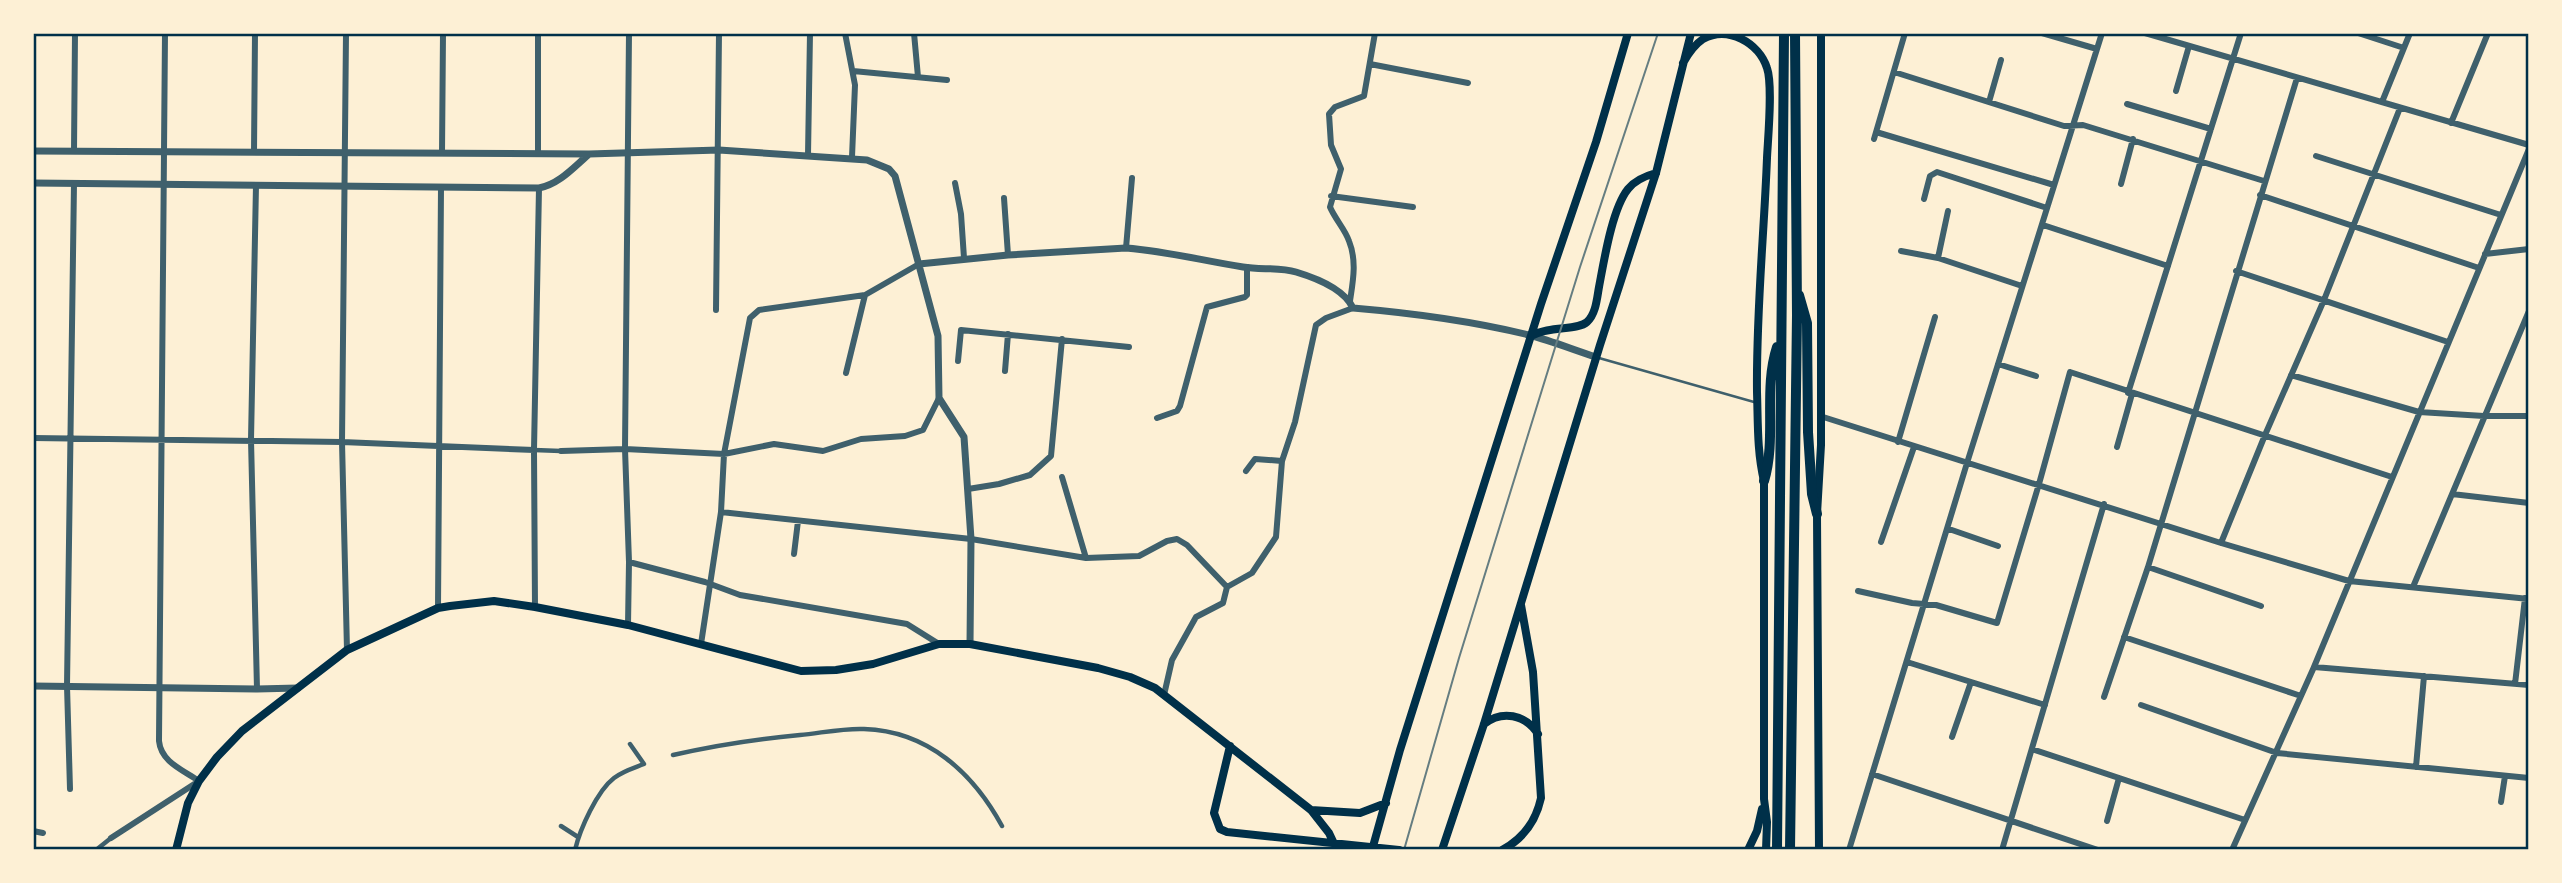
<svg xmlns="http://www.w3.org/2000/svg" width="2562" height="883" font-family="Merriweather,serif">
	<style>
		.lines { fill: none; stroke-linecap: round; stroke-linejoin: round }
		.service { stroke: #3f606c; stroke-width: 2.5 }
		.pedestrian { stroke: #3f606c; stroke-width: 4.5 }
		.minor { stroke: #3f606c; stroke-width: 6 }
		.tertiary { stroke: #3f606c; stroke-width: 7 }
		.secondary { stroke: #003049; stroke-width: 8 }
		.motorway { stroke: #003049; stroke-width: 10 }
		.tram { stroke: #657d81; stroke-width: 2 }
		.neatline { fill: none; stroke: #003049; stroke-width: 2.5 }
	</style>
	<rect width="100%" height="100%" fill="#fdf0d5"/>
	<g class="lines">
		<path class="service" d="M 1599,358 L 1754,402"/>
		<path class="pedestrian" d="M 534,450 L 561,451
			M 673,755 C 716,745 756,739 800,735 C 821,733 844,728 864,729 C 928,731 973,773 1002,826
			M 561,826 L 578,837
			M 96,850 L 111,838
			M 575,850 C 580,829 597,791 614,778 C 623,771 634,768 644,764 L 630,744"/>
		<path class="minor" d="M 346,33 L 342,442 L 347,650
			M 538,33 L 538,153
			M 845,33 L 855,85 L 852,157
			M 914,33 L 918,77
			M 2042,33 L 2097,49
			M 2145,33 L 2529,145
			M 2358,33 L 2404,48
			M 1370,64 L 1468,83
			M 853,71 L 947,80
			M 1894,72 L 2064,126 L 2083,125 L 2264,181
			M 2176,91 L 2189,46
			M 1989,102 L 2001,60
			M 2382,102 L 2410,33
			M 2127,104 L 2211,129
			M 2451,123 L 2488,33
			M 1876,132 L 2054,185
			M 1874,139 L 1905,33
			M 74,151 L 75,33
			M 254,152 L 255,33
			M 442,153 L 443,33
			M 808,155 L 810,33
			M 2316,156 L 2501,215
			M 955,183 L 961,214 L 964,258
			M 2121,184 L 2133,139
			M 256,185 L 251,440 L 257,689
			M 2260,195 L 2479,268
			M 1331,196 L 1413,207
			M 1004,198 L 1008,255
			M 1924,199 L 1930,176 L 1937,172 L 2047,208
			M 2043,225 L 2168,266
			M 1126,248 L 1132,178
			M 1901,251 L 1938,258 L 2022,286
			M 2485,254 L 2529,249
			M 1938,258 L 1948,211
			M 2236,271 L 2448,342
			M 1350,301 C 1353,281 1357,261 1349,241 C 1345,229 1335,219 1330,207 L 1341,169 L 1331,145 L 1329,114 L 1335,107 L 1364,96 L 1375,33
			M 716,310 L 719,33
			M 958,361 L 961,330 L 1129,347
			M 1998,364 L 2036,376
			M 1005,371 L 1008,334
			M 846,373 L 865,295
			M 2291,375 L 2419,412 L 2484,416 L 2529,416
			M 2128,393 L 2241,33
			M 1820,416 L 2221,543 L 2349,581 L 2529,599
			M 1157,418 L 1177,411 L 1180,406 L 1207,307 L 1245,297 L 1247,295 L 1247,267
			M 33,438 L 342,442 L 534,450
			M 1898,442 L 1935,317
			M 2117,447 L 2132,394
			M 561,451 L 625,449 L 724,454 L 774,444 L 823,451 L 861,439 L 905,436 L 923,430 L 939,398
			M 1246,471 L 1255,459 L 1282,461
			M 1062,477 L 1086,558
			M 968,489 L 999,484 L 1030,475 L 1051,456 L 1062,339
			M 2452,494 L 2529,503
			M 721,512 L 971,539 L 1086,558 L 1139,556 L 1167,541 L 1177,539 L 1187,545 L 1227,587
			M 1949,529 L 1998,546
			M 1881,542 L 1914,447
			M 2221,543 L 2265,435 L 2324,300 L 2400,108
			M 794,554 L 798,521
			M 629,562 L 705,582 L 740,595 L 907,624 L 939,644
			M 2148,567 L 2261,606
			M 2413,587 L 2529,311
			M 1858,591 L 1912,603 L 1936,605 L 1997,623 L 2039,484 L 2070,372 L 2392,477
			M 535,607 L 534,450 L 539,188
			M 438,608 L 441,187
			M 628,625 L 629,562 L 625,449 L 629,33
			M 2124,637 L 2301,696
			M 701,644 L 721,512 L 724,454 L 750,318 L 759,310 L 865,295 L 919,264
			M 1907,662 L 2045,705
			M 2314,667 L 2529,685
			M 2515,684 L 2525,598
			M 1164,695 L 1172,660 L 1196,617 L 1223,603 L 1227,587 L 1252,573 L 1276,537 L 1282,461 L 1295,422 L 1316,325 L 1326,318 L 1353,308
			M 2104,697 L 2148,567 L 2297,78
			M 2141,705 L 2277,753 L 2529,778
			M 1952,737 L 1971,682
			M 2032,749 L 2245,820
			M 2416,767 L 2424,676
			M 1872,774 L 2098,850
			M 70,789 L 67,686 L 74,183
			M 2501,802 L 2505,776
			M 2107,821 L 2119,778
			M 33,831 L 43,833
			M 111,838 L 199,781 C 183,770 161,762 159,741 L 165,33
			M 1849,850 L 1967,463 L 2102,33
			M 2002,850 L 2104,504
			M 2232,850 L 2314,667 L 2529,149"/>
		<path class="tertiary" d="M 33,151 L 589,154 L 719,150 L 867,160 L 889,169 L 895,176 L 938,336 L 939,398 L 964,437 L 971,539 L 970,644
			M 33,183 L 539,188 C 559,184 573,168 588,155
			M 919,264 L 1008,255 L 1126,248 C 1166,251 1204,261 1243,267 C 1260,270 1279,267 1296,272 C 1316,278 1344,289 1353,308 C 1412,313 1472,321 1529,335 C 1552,341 1574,350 1596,357
			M 33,686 L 257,689 L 298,688"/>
		<path class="secondary" d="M 1683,63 C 1688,54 1694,45 1703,39 C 1728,25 1759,43 1767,68 C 1773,85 1768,137 1767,158 C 1764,236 1756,313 1757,392 C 1758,422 1757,452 1764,481 L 1764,799 L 1767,822 L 1766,850
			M 1531,336 C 1550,325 1577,331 1587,322 C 1596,314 1597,298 1599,287 C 1604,261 1612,209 1628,189 C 1635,180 1645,176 1656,173
			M 1484,724 C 1502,710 1525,714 1538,734
			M 1230,746 L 1214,813 L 1220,829 L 1227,832 L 1399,850
			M 1311,810 L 1360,813 L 1386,803
			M 176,850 L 188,803 L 199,781 L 217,757 L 242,731 L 347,650 L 438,608 L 450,606 L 494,601 L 535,607 L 628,625 L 801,671 L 836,670 L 873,664 L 939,644 L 970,644 L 1098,668 L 1130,677 L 1155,688 L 1311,810 L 1329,833 L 1337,850
			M 1372,850 L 1400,750 L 1541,304 L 1596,142 L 1628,33
			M 1442,850 L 1484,724 L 1600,345 L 1656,173 L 1691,33
			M 1502,850 C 1523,839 1536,821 1541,798 L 1533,672 L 1521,605
			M 1748,850 L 1757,831 L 1762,809
			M 1819,850 L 1817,514 L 1821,445 L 1821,33"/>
		<path class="motorway" d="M 1799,295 L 1807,323 L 1808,432 L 1812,494 L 1817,514
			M 1764,481 C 1777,438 1763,390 1777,347
			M 1777,850 L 1784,33
			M 1790,850 L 1797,315 L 1795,33"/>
		<path class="tram" d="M 1404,850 L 1459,658 L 1580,267 L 1658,33"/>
	</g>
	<rect width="2562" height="883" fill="none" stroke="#fdf0d5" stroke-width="70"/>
	<rect x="35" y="35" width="2492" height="813" class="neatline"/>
</svg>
